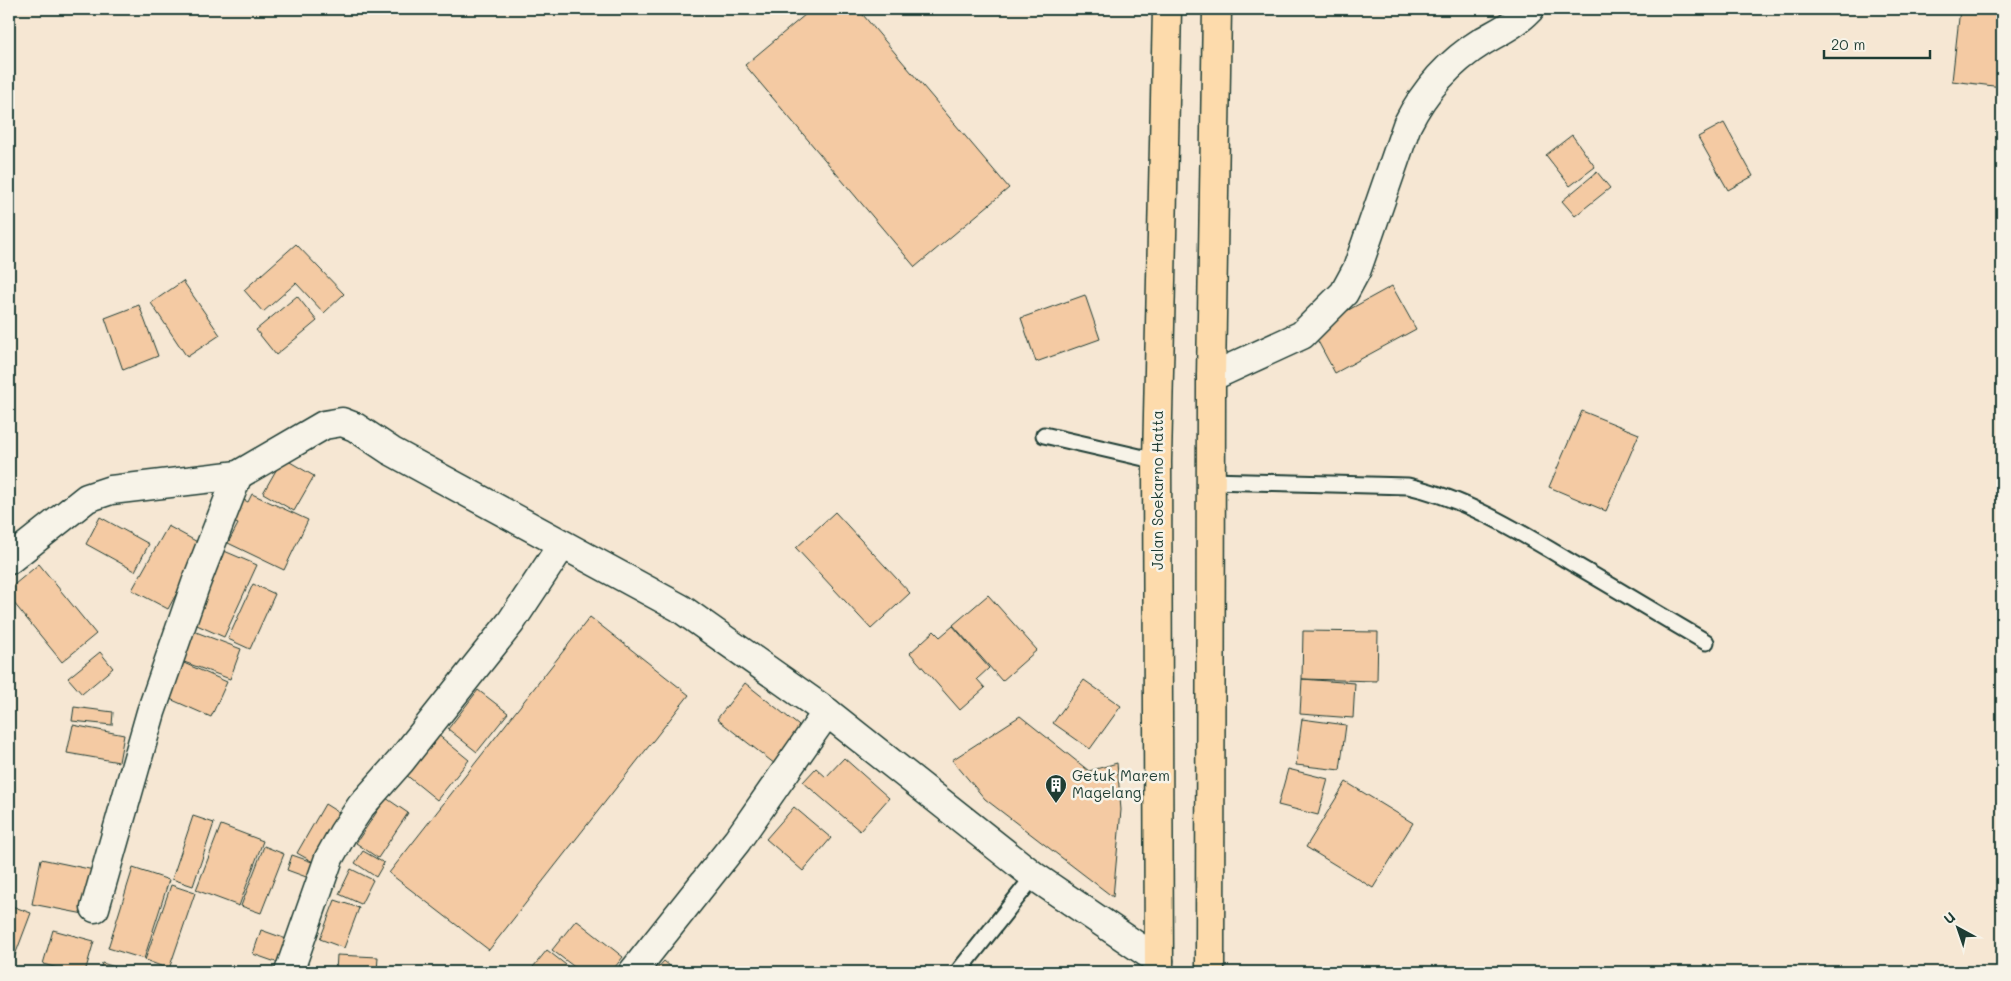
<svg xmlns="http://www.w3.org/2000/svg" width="2011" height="981" font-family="Mali,sans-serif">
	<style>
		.building { fill: #f4caa3; stroke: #1f3d34 }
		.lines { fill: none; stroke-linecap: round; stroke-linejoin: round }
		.lane-casing { stroke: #1f3d34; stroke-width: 19 }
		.street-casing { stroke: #1f3d34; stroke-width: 31 }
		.secondary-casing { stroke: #1f3d34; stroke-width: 31 }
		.highway-casing { stroke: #1f3d34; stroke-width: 31 }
		.lane { stroke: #f7f3e8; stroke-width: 15 }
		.street { stroke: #f7f3e8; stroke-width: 28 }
		.secondary { stroke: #f7f3e8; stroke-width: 28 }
		.highway { stroke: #fddbac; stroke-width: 28 }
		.labels { text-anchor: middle; stroke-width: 5; stroke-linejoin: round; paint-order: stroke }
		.street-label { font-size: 15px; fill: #1f3d34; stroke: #f7f3e8 }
		.poi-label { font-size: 15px; fill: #1f3d34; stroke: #f7f3e8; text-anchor: start }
	</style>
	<rect width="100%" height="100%" fill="#f6e7d3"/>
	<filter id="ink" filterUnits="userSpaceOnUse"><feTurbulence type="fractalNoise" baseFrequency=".02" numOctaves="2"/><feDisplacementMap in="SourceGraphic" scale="10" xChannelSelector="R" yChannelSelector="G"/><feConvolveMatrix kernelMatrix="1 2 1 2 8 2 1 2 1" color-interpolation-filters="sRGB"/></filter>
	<g filter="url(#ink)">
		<path class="building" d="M 812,9 L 858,9 L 1009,188 L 915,267 L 745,65 Z
			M 1960,9 L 2002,9 L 2002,87 L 1952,81 Z
			M 1724,123 L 1753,176 L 1728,190 L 1698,137 Z
			M 1572,135 L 1595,167 L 1570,186 L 1546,155 Z
			M 1597,172 L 1610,188 L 1575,216 L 1562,201 Z
			M 296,244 L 344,294 L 324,313 L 296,283 L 263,312 L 244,290 Z
			M 183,281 L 220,335 L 187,357 L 151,303 Z
			M 1392,286 L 1416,329 L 1335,373 L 1312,330 Z
			M 1085,295 L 1100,339 L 1036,362 L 1021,318 Z
			M 297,296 L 317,321 L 276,355 L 256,330 Z
			M 139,305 L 158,356 L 123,370 L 105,318 Z
			M 1582,411 L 1639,434 L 1606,511 L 1549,487 Z
			M 283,458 L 314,476 L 294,511 L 263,493 Z
			M 252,494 L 308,520 L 284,570 L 228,543 L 238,524 L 229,520 L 240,498 L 248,502 Z
			M 835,512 L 910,593 L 871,629 L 796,548 Z
			M 100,517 L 149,544 L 135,571 L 86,544 Z
			M 168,526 L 203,545 L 168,609 L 132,590 Z
			M 222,550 L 257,565 L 224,637 L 190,622 Z
			M 39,564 L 96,634 L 62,662 L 9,597 L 9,589 Z
			M 253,584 L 275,594 L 250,649 L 228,639 Z
			M 988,595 L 1037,650 L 1002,681 L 953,625 Z
			M 590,617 L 689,695 L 489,950 L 389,873 Z
			M 953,626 L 989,668 L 977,679 L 985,688 L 960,710 L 910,653 L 934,631 L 940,637 Z
			M 188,629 L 241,649 L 230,679 L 176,659 Z
			M 1303,631 L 1378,632 L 1377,681 L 1302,679 Z
			M 100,652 L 113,668 L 82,694 L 68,678 Z
			M 177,660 L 227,682 L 211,717 L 161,695 Z
			M 1302,679 L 1355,683 L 1353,718 L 1300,714 Z
			M 1084,680 L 1121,706 L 1090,749 L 1053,723 Z
			M 745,683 L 803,729 L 775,764 L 717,719 Z
			M 478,690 L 508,713 L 477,752 L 448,729 Z
			M 74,707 L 113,712 L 112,725 L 72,721 Z
			M 1020,716 L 1089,771 L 1117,763 L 1121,810 L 1113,897 L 985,799 L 952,760 Z
			M 1302,719 L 1346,725 L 1340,770 L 1296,765 Z
			M 73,725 L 124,735 L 119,762 L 67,753 Z
			M 437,734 L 469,760 L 437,800 L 405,774 Z
			M 844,758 L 889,798 L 860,831 L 803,782 L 816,768 L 826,777 Z
			M 1288,769 L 1328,779 L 1318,815 L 1278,805 Z
			M 1346,782 L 1413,823 L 1373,888 L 1306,847 Z
			M 386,798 L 408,813 L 378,858 L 356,843 Z
			M 325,804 L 341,814 L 313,862 L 297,853 Z
			M 794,807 L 831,838 L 803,871 L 766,839 Z
			M 193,816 L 214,823 L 193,886 L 172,879 Z
			M 221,825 L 263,841 L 239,906 L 196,890 Z
			M 264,846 L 284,854 L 261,913 L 241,906 Z
			M 363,851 L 384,863 L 376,877 L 355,863 Z
			M 292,855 L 315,863 L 309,878 L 287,870 Z
			M 41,859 L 94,870 L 84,914 L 32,904 Z
			M 133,868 L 169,880 L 144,959 L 108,948 Z
			M 351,869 L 373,880 L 361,904 L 339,894 Z
			M 171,885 L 195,893 L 169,969 L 145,960 Z
			M 335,900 L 359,908 L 344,948 L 320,939 Z
			M 9,905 L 31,913 L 11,966 L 20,969 L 19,972 L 9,972 Z
			M 576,920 L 623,957 L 611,972 L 581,972 L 552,950 Z
			M 53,930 L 94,941 L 85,972 L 72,972 L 43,964 Z
			M 261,930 L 295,942 L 287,966 L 253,954 Z
			M 547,950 L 575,972 L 529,972 Z
			M 337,955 L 378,957 L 377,972 L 336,972 Z
			M 664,961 L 677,972 L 654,972 Z
			M 102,963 L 132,972 L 99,972 Z"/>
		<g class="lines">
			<g class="lane-casing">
				<path id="lane" d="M 1044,435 L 1157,461
					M 1210,481 L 1408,486 C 1467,499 1520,532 1572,563 C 1617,589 1661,616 1706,642
					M 958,972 L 1034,876"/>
			</g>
			<g class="street-casing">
				<path id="street" d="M 1211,377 L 1302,335 L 1344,293 L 1357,269 L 1407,125 C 1425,89 1449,62 1483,41 C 1500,31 1517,23 1530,9
					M 95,908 L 151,712 L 196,583 L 238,475
					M 289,972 L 329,858 L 343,833 L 361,806 L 400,762 L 511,622 L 562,545
					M 633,972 L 737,841 L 827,712"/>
			</g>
			<g class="secondary-casing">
				<path id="secondary" d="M 9,560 L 87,498 L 111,490 L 238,475 L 324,425 L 342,422 L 355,427 L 391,451 L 680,608 L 827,712 L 1034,876 L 1159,961"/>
			</g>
			<g class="highway-casing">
				<path id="highway" d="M 1159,972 L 1157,461 L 1167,9
					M 1210,972 L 1211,377 L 1217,9"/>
			</g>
			<use href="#lane" class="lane"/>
			<use href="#street" class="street"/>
			<use href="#secondary" class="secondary"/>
			<use href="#highway" class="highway"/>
		</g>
	</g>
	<defs>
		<g id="building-pin" transform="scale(1.125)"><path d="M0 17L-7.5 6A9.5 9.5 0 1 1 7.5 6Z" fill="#1f3d34" stroke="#f7f3e8"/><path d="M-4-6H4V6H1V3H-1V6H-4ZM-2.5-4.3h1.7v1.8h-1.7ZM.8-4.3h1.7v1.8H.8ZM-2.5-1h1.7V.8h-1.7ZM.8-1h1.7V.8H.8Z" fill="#fff"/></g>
	</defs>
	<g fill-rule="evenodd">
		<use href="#building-pin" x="1056" y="785"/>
	</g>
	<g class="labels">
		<g class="street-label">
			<text transform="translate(1158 490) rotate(-90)" y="5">Jalan Soekarno Hatta</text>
		</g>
		<g class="poi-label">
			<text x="1072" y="781">Getuk Marem<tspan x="1072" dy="17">Magelang</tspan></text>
		</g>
	</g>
	<rect width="2011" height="981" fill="none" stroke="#f7f3e8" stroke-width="30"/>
	<rect x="15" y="15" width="1981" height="951" fill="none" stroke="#1f3d34" stroke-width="2" filter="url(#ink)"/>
	<g transform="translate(1958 928) rotate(320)" stroke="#f7f3e8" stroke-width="4" paint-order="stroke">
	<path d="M0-4L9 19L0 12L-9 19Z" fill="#1f3d34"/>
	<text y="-8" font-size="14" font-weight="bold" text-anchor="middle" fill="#1f3d34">U</text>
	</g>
	<path d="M1824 50v8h106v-8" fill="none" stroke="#1f3d34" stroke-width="2.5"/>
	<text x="1831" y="50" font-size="15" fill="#1f3d34" stroke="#f7f3e8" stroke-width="4" paint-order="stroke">20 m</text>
</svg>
